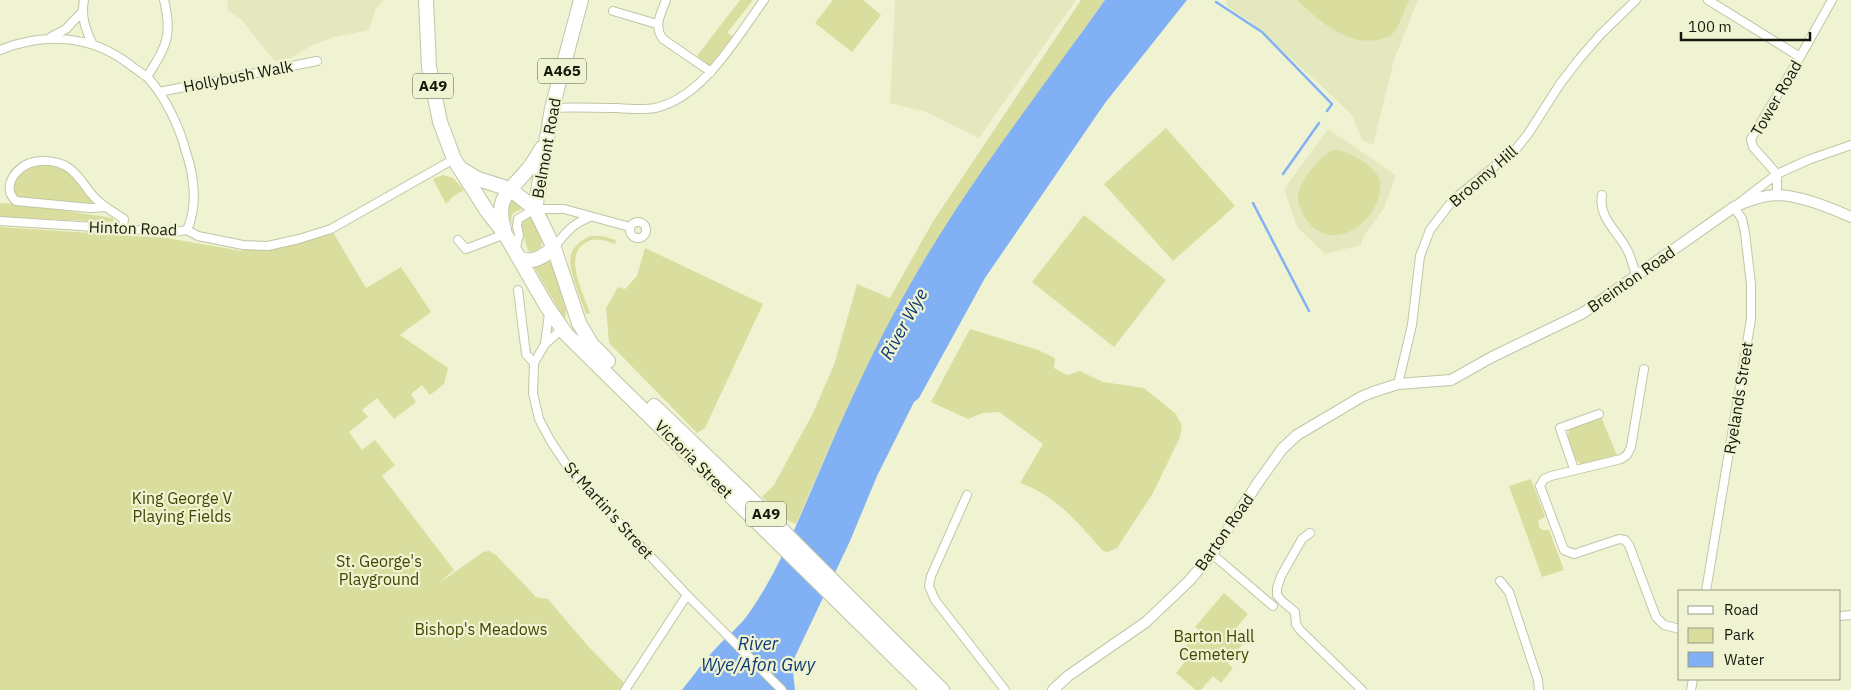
<svg xmlns="http://www.w3.org/2000/svg" width="1851" height="690" font-family="'IBM Plex Sans',sans-serif">
	<style>
		.built { fill: #e4e8bf }
		.green { fill: #d9de9e }
		.water { fill: #81b0f4 }
		.lines { fill: none; stroke-linecap: round; stroke-linejoin: round }
		.stream { stroke: #81b0f4; stroke-width: 2.5 }
		.street-casing { stroke: #c2c5a6; stroke-width: 10 }
		.secondary-casing { stroke: #c2c5a6; stroke-width: 12 }
		.highway-casing { stroke: #c2c5a6; stroke-width: 16 }
		.street { stroke: #fff; stroke-width: 8 }
		.secondary { stroke: #fff; stroke-width: 10 }
		.highway { stroke: #fff; stroke-width: 14 }
		.labels { text-anchor: middle; stroke-width: 4.5; stroke-linejoin: round; paint-order: stroke }
		.shield { fill: #f0f3d2; stroke: #585a47; stroke-width: 1 }
		.shield-label { font-size: 15px; font-weight: bold; fill: #17180c }
		.street-label { font-size: 16px; fill: #17180c; stroke: #f0f3d2 }
		.park-label { font-size: 16px; fill: #444600; stroke: #f0f3d2 }
		.water-label { font-size: 18px; font-style: italic; fill: #0d3a76; stroke: #f0f3d2 }
	</style>
	<rect width="100%" height="100%" fill="#f0f3d2"/>
	<path class="built" d="M 227,0 L 384,0 L 375,10 L 369,30 L 334,37 L 313,45 L 290,58 L 275,62 L 241,19 L 228,11 Z
		M 895,0 L 1076,0 L 979,138 L 926,112 L 890,103 Z
		M 1226,0 L 1418,0 L 1394,60 L 1373,145 L 1362,140 L 1352,115 L 1332,96 L 1252,23 L 1227,6 Z
		M 1328,129 L 1396,175 L 1384,208 L 1363,237 L 1361,245 L 1325,254 L 1297,227 L 1284,189 Z"/>
	<path class="green" d="M 740,0 L 753,0 L 727,33 L 733,36 L 710,66 L 697,56 Z
		M 833,0 L 863,0 L 881,15 L 852,52 L 815,23 Z
		M 1081,0 L 1105,0 L 970,189 L 903,297 L 829,448 L 796,524 L 789,521 L 762,497 L 774,485 L 813,413 L 834,365 L 857,284 L 890,298 L 932,223 Z
		M 1297,0 L 1409,0 C 1404,10 1401,23 1394,32 C 1391,36 1386,38 1381,39 C 1349,48 1318,20 1297,0 Z
		M 1166,128 L 1235,206 L 1173,261 L 1104,184 Z
		M 1333,150 C 1344,150 1352,155 1361,160 C 1367,164 1374,170 1378,176 C 1392,207 1339,260 1308,222 C 1303,215 1298,206 1298,197 C 1298,182 1320,156 1333,150 Z
		M 44,163 C 70,166 76,183 92,201 L 90,206 L 23,199 L 16,196 L 12,186 L 13,179 L 26,168 Z
		M 443,175 L 453,178 L 464,190 L 454,196 L 446,204 L 433,179 Z
		M 513,200 L 523,208 L 513,213 L 511,219 L 512,225 C 509,217 504,207 513,200 Z
		M 0,203 L 27,205 L 113,218 L 114,222 L 0,217 Z
		M 1084,215 L 1166,280 L 1114,347 L 1032,282 Z
		M 530,216 L 542,239 L 541,247 L 533,252 L 528,251 L 521,227 L 523,220 Z
		M 0,227 L 167,238 L 242,251 L 243,245 L 268,246 L 331,229 L 366,288 L 401,267 L 431,312 L 400,335 L 448,368 L 444,384 L 430,395 L 422,385 L 411,394 L 416,402 L 394,419 L 377,398 L 362,410 L 368,417 L 349,432 L 362,450 L 375,440 L 395,465 L 382,476 L 454,570 L 438,584 L 483,552 L 489,551 L 496,555 L 536,597 L 548,599 L 588,646 L 625,684 L 621,690 L 0,690 Z
		M 590,236 L 602,236 L 616,240 L 615,244 C 604,240 595,237 585,243 C 563,256 584,295 590,313 L 586,314 C 582,300 565,265 572,252 C 576,244 582,240 590,236 Z
		M 645,248 L 763,304 L 705,428 L 697,433 L 609,343 L 606,308 L 618,287 L 625,289 L 637,276 Z
		M 551,261 L 566,310 L 565,320 L 534,267 Z
		M 970,329 L 1038,350 L 1055,358 L 1054,368 L 1067,375 L 1080,371 L 1103,382 L 1144,388 L 1176,414 L 1182,426 L 1180,437 L 1153,493 L 1117,548 L 1108,552 L 1103,551 C 1078,523 1057,496 1020,483 L 1043,444 L 999,412 L 983,413 L 968,419 L 931,402 Z
		M 1601,417 L 1617,455 L 1582,465 C 1574,461 1566,439 1569,430 Z
		M 1531,479 L 1545,517 L 1538,521 L 1539,527 L 1542,530 L 1549,530 L 1564,570 L 1542,577 L 1509,486 Z
		M 1224,593 L 1248,614 L 1236,628 L 1248,638 L 1227,662 L 1233,668 L 1221,683 L 1213,676 L 1201,690 L 1196,690 L 1176,673 L 1188,658 L 1181,652 L 1199,630 L 1195,627 Z"/>
	<path class="water" d="M 1105,0 L 1187,0 L 1105,103 L 985,278 L 919,398 L 914,402 L 877,476 L 850,541 L 792,663 L 795,690 L 682,690 C 694,675 705,659 718,646 C 728,635 741,625 749,613 C 780,569 799,518 820,470 C 845,412 872,352 903,297 C 960,193 1036,97 1105,0 Z"/>
	<g class="lines">
		<path class="stream" d="M 1216,2 L 1262,32 L 1332,104 L 1327,111
			M 1283,174 L 1319,123
			M 1253,203 L 1309,311"/>
		<g class="street-casing">
			<path id="street" d="M 84,0 C 81,16 85,28 92,43
				M 666,0 C 661,14 653,26 663,39 L 711,72
				M 1708,0 L 1800,57
				M 613,11 L 657,24
				M 51,37 L 66,29 L 82,12
				M 0,50 C 44,32 91,35 129,64 C 135,69 142,73 148,78 C 165,96 180,128 186,152 C 194,175 198,206 187,230
				M 147,77 C 166,46 173,37 164,0
				M 159,92 L 317,61
				M 552,108 C 574,107 596,108 617,108 C 630,109 643,110 655,108 C 703,98 737,37 764,0
				M 1602,195 C 1598,216 1615,229 1625,246 C 1631,255 1633,266 1636,275
				M 1777,195 L 1777,174 L 1753,147 L 1751,139 L 1800,57 L 1832,0
				M 106,207 L 90,208 L 16,201 C 0,187 17,165 34,162 C 43,160 55,161 64,165 C 78,172 85,188 96,199 C 104,207 114,212 124,219 L 123,228
				M 0,221 L 174,232 L 187,230 L 198,236 L 243,245 L 268,246 L 299,239 L 331,229 L 454,159
				M630 230a8 8 0 1 1 16 0a8 8 0 1 1-16 0Z
				M 458,240 L 466,249 L 505,234
				M 554,248 C 565,233 572,224 590,217
				M 515,251 L 519,235 L 517,226 L 518,219 L 535,209 L 564,209 L 630,227
				M 518,290 L 526,354 L 534,363
				M 549,313 L 545,344 L 534,363 L 533,393 L 539,419 L 550,440 L 572,473 L 687,595 L 782,690
				M 545,344 L 562,329
				M 1644,369 L 1631,447 L 1627,455 L 1621,459 L 1551,476 L 1544,479 L 1540,486 L 1564,550 L 1574,554 L 1619,539 L 1625,540 L 1629,545 L 1656,617 L 1664,625 L 1680,629
				M 1398,384 L 1412,325 L 1420,256 L 1430,230 L 1449,205 L 1459,195 L 1516,149 L 1528,134 L 1560,84 L 1580,58 L 1600,35 L 1636,0
				M 1574,469 L 1560,428 L 1599,414
				M 967,495 L 931,576 L 929,586 L 935,600 L 1005,690
				M 1310,533 L 1302,539 L 1281,576 L 1277,588 L 1277,595 L 1282,601 L 1295,612 L 1296,624 L 1300,630 L 1362,690
				M 1212,554 L 1273,606
				M 1500,581 L 1509,592 L 1538,680 L 1539,690
				M 1706,591 L 1751,319 L 1751,284 L 1745,233 L 1742,219 L 1734,207 L 1777,174 L 1808,160 L 1851,145
				M 1840,616 L 1851,615
				M 625,690 L 687,595
				M 1691,690 L 1693,679"/>
		</g>
		<g class="secondary-casing">
			<path id="secondary" d="M 1053,690 L 1068,676 L 1146,622 L 1189,581 L 1212,554 L 1257,484 L 1282,449 L 1297,435 L 1361,397 L 1373,392 L 1398,384 L 1451,380 L 1492,357 L 1583,313 L 1734,207 C 1747,201 1760,196 1775,195 C 1798,195 1831,208 1851,217"/>
		</g>
		<g class="highway-casing">
			<path id="highway" d="M 426,0 L 429,67 L 440,122 L 454,159 L 487,211 L 505,234 L 546,305 L 566,334 L 928,690
				M 461,169 L 478,179 L 510,189 L 535,209 L 554,248 L 579,323 L 592,345 L 608,361
				M 535,209 L 552,108 L 581,0
				M 504,229 C 494,196 511,191 529,168 C 534,162 538,155 542,148
				M 519,258 C 533,264 542,257 554,248
				M 654,406 L 744,492 L 942,690"/>
		</g>
		<use href="#street" class="street"/>
		<use href="#secondary" class="secondary"/>
		<use href="#highway" class="highway"/>
	</g>
	<g class="labels">
		<g class="shield">
			<rect x="538" y="58.5" width="48" height="25" rx="4"/>
			<rect x="413" y="73.5" width="40" height="25" rx="4"/>
			<rect x="746" y="501.5" width="40" height="25" rx="4"/>
		</g>
		<g class="shield-label">
			<text x="562" y="76">A465</text>
			<text x="433" y="91">A49</text>
			<text x="766" y="519">A49</text>
		</g>
		<g class="street-label">
			<text transform="translate(238 76) rotate(-11)" y="6">Hollybush Walk</text>
			<text transform="translate(1776 98) rotate(-60)" y="6">Tower Road</text>
			<text transform="translate(546 148) rotate(-80)" y="6">Belmont Road</text>
			<text transform="translate(1483 176) rotate(-41)" y="6">Broomy Hill</text>
			<text transform="translate(133 228) rotate(2)" y="6">Hinton Road</text>
			<text transform="translate(1631 279) rotate(-35)" y="6">Breinton Road</text>
			<text transform="translate(1738 398) rotate(-81)" y="6">Ryelands Street</text>
			<text transform="translate(694 459) rotate(45)" y="6">Victoria Street</text>
			<text transform="translate(609 510) rotate(48)" y="6">St Martin's Street</text>
			<text transform="translate(1224 532) rotate(-55)" y="6">Barton Road</text>
		</g>
		<g class="park-label">
			<text x="182" y="504">King George V<tspan x="182" dy="18">Playing Fields</tspan></text>
			<text x="379" y="567">St. George's<tspan x="379" dy="18">Playground</tspan></text>
			<text x="481" y="635">Bishop's Meadows</text>
			<text x="1214" y="642">Barton Hall<tspan x="1214" dy="18">Cemetery</tspan></text>
		</g>
		<g class="water-label">
			<text transform="translate(904 324) rotate(-61)" y="6">River Wye</text>
			<text x="758" y="650">River<tspan x="758" dy="21">Wye/Afon Gwy</tspan></text>
		</g>
	</g>
	<rect x="1678" y="590" width="162" height="90" fill="#f0f3d2" stroke="#999b83"/>
	<rect x="1688" y="606" width="25" height="8" fill="#ffffff" stroke="#999b83"/>
	<text x="1724" y="615" font-size="15" fill="#17180c">Road</text>
	<rect x="1688" y="628" width="25" height="15" fill="#d9de9e" stroke="#999b83"/>
	<text x="1724" y="640" font-size="15" fill="#17180c">Park</text>
	<rect x="1688" y="652" width="25" height="15" fill="#81b0f4" stroke="#999b83"/>
	<text x="1724" y="665" font-size="15" fill="#17180c">Water</text>
	<path d="M1681 32v8h129v-8" fill="none" stroke="#17180c" stroke-width="2.5"/>
	<text x="1688" y="32" font-size="15" fill="#17180c" stroke="#f0f3d2" stroke-width="4" paint-order="stroke">100 m</text>
</svg>
